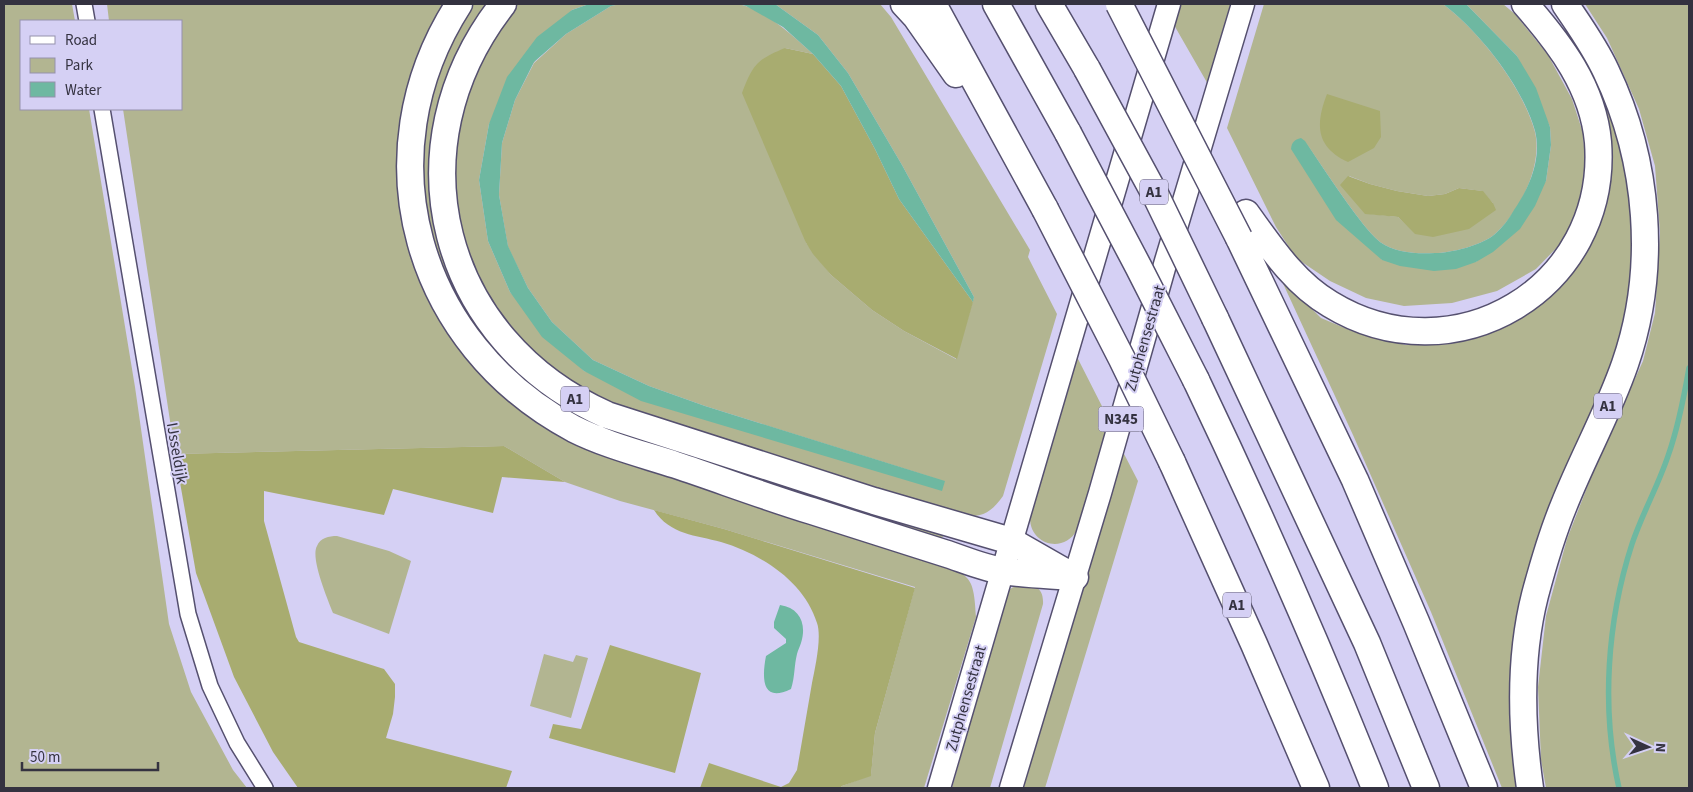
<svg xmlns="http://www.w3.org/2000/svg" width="1693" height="792" font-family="'Source Sans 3',sans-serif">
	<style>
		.green { fill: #b2b591; fill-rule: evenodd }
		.forest { fill: #a8ac70 }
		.water { fill: #6eb8a1 }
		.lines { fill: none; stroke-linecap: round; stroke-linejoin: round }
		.stream { stroke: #6eb8a1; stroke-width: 5.5 }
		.minor-casing { stroke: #55506f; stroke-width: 18 }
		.primary-casing { stroke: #55506f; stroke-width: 25 }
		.motorway-casing { stroke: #55506f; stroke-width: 29 }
		.minor { stroke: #fff; stroke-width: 15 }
		.primary { stroke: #fff; stroke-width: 22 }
		.motorway { stroke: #fff; stroke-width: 26 }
		.motorway-bridge-casing { stroke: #55506f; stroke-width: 29; stroke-linecap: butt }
		.motorway-bridge { stroke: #fff; stroke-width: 26 }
		.labels { text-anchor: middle; stroke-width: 4; stroke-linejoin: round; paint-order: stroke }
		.shield { fill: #d5d0f4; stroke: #646176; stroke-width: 1 }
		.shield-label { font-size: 15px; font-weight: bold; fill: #343240 }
		.street-label { font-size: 16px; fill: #343240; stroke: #d5d0f4 }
	</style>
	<rect width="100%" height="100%" fill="#d5d0f4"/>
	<path class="green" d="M 4,4 L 72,4 L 75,21 L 21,21 L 21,109 L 89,109 L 135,387 L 169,624 L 191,692 L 233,770 L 247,788 L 4,788 Z
		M 107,4 L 589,4 L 572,10 L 489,124 L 479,180 L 488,241 L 510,292 L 584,371 L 944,481 L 705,406 L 649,386 L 593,360 L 552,322 L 528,288 L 508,247 L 499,195 L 502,143 L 515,100 L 534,63 L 566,34 L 611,6 L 620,4 L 739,4 C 767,11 792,35 813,54 L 785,48 L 806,243 L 831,275 L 872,310 L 904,331 L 956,359 L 974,297 L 902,165 L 848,73 L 818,35 L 775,4 L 880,4 L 891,17 L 1030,250 L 1028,257 L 1057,314 L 1003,496 C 988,517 979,517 954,516 L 930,560 C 969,575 974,573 976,617 L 924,788 L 840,788 L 842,786 L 871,775 L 875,733 L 915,587 L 724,529 L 620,501 L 565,482 L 504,446 L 175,454 L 123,109 L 181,109 L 181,21 L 109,21 Z
		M 1180,4 L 1233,4 L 1209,86 L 1174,25 Z
		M 1264,4 L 1443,4 C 1479,31 1523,87 1535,132 C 1541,158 1529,189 1515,210 C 1509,219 1503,227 1495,234 C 1483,245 1451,253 1435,253 C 1417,254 1395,253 1380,242 C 1367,231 1358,217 1348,204 C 1333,183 1319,162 1305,141 L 1382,260 L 1476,262 L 1546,181 L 1551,145 L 1550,127 L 1517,56 L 1466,4 L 1503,4 L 1515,14 L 1548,55 L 1572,99 L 1583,133 L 1585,161 L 1581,200 L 1571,233 L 1536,269 L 1497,291 L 1452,303 L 1404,306 L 1366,298 L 1330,281 L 1296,258 L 1276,227 L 1227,128 ZM 1349,176 L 1370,184 L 1397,191 L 1428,196 L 1445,194 L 1459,188 L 1482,191 L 1493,203 L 1415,233 L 1398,217 L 1371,214 Z
		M 1585,4 L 1689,4 L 1689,788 L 1546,788 L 1541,760 L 1538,687 L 1546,616 L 1567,539 L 1595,467 L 1643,361 L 1655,313 L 1660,233 L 1655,166 L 1639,109 L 1607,38 Z
		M 1614,105 L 1626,145 L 1637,240 L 1621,348 L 1534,571 L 1522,788 L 1502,788 L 1431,612 L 1353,435 L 1280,277 L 1321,318 L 1352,331 L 1406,345 L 1450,344 L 1483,335 L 1515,320 L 1572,269 L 1601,112 Z
		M 1076,355 L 1109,420 L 1077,530 C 1064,554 1030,545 1030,518 Z
		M 1122,450 L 1138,481 L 1045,788 L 1023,788 Z
		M 337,536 L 389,551 L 411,561 L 389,634 L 333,613 C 328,600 310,558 317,546 C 320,538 329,536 337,536 Z
		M 1019,584 C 1033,585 1044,586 1043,604 L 990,788 L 952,788 L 1006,597 L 1010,589 Z
		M 544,654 L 573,662 L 576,655 L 588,658 L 571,718 L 530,706 Z"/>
	<path class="forest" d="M 785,48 L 813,54 L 841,86 L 875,149 L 899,199 L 973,302 L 957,359 L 904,331 L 872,310 L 831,275 L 813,254 L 806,243 L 742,93 C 753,65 756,60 785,48 Z
		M 1327,94 L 1380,111 L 1381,137 L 1374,148 L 1348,162 C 1316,147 1315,125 1327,94 Z
		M 1348,176 L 1370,184 L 1397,191 L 1428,196 L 1445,194 L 1459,188 L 1483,191 L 1493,203 L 1496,210 L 1469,229 L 1433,237 L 1415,234 L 1398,217 L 1365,214 L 1340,185 Z
		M 504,446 L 565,482 L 502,477 L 493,513 L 393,489 L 384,515 L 264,491 L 264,521 L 296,637 L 299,642 L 384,669 L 395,684 L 395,697 L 393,714 L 386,738 L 512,771 L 506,788 L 298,788 L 273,752 L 234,677 L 196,573 L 175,454 Z
		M 654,510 L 724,529 L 915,588 L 875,733 L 871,776 L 842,786 L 840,788 L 700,788 L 709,763 L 781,787 L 789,783 L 797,770 C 802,741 807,712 812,683 C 815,668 822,637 817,623 C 804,581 761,554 721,542 C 696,535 670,535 654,510 Z
		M 610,645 L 701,673 L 675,773 L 549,738 L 553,724 L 581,729 Z"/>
	<path class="water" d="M 589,4 L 620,4 L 611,6 L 566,34 L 534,62 L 515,100 L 502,143 L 499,195 L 508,246 L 528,288 L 552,322 L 593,360 L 649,386 L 705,406 L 945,481 L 942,491 L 641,401 L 584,371 L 542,337 L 510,292 L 488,241 L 479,180 L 489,124 L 507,77 L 537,37 L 572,10 Z
		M 739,4 L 775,4 L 818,35 L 848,73 L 902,165 L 974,297 L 973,302 L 899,199 L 875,149 L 841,86 L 813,54 L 783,27 L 746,6 Z
		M 1443,4 L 1466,4 L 1517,56 L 1536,88 L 1550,127 L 1551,145 L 1546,181 L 1535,206 L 1520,229 L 1493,252 L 1476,262 L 1456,269 L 1434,271 L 1400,266 L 1382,260 L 1336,220 L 1291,149 C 1292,142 1294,140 1301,138 L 1305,141 C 1319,162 1333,183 1348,204 C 1358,217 1367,231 1380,242 C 1395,253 1417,254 1435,253 C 1451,253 1483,245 1495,234 C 1503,227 1509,219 1514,210 C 1529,188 1542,159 1535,131 C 1523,87 1479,31 1443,4 Z
		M 780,605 C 800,608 807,624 801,643 C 800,646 798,650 797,654 C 794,666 795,677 791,689 C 761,704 762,677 766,656 L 786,643 L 786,639 L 774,628 L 774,622 Z"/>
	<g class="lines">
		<path class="stream" d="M 1619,788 C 1601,709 1607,621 1632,544 C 1642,514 1658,486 1668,456 C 1678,428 1684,397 1689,368"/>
		<g class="minor-casing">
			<path id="minor" d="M 84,4 L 87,21
				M 102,109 L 188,614 L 210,686 L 237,743 L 265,788"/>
		</g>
		<g class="primary-casing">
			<path id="primary" d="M 939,788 L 1169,4
				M 1011,788 L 1100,493 L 1166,261 L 1243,4"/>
		</g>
		<g class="motorway-casing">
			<path id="motorway" d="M 459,4 C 361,156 416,345 574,429 C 606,445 642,454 676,465 C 721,480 766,497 812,511 C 856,525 900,539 944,553 C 963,559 983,568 1003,571 C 1026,575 1051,575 1075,577
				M 503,4 C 390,148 440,341 607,415 L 874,501 L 1011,541 L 1067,573
				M 904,4 L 916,17 L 956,74
				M 933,4 L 1045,209
				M 996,4 L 1068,133
				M 1049,4 L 1087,69
				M 1246,213 C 1270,246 1294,283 1330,304 C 1454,380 1609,288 1598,142 C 1593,87 1560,44 1525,4
				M 1239,238 L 1355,480 L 1416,622 L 1484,788
				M 1215,318 L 1367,643 L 1426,788
				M 1196,380 C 1260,514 1320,650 1375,788
				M 1172,462 L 1254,644 L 1316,788
				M 1530,788 C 1521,725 1519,658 1535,595 C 1543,565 1552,534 1564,505 C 1583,457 1608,413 1625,364 C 1658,269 1649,161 1606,71 C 1595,47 1579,25 1565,4"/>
		</g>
		<use href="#minor" class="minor"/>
		<use href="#primary" class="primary"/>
		<use href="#motorway" class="motorway"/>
		<g class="motorway-bridge-casing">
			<path id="motorway-bridge" d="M 1119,4 L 1239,238
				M 1087,69 L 1157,198 L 1215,318
				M 1068,133 L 1138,266 L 1196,380
				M 1045,209 L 1122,359 L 1172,462"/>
		</g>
		<use href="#motorway-bridge" class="motorway-bridge"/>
	</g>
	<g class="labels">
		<g class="shield">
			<rect x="1140" y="179.5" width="28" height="25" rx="4"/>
			<rect x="561" y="386.5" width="28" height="25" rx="4"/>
			<rect x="1594" y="393.5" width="28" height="25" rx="4"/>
			<rect x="1098.5" y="406.5" width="45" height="25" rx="4"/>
			<rect x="1223" y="592.5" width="28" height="25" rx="4"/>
		</g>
		<g class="shield-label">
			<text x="1154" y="197">A1</text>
			<text x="575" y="404">A1</text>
			<text x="1608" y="411">A1</text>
			<text x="1121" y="424">N345</text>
			<text x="1237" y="610">A1</text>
		</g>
		<g class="street-label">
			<text transform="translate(1144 338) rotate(-74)" y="6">Zutphensestraat</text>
			<text transform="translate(178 453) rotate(80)" y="6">IJsseldijk</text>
			<text transform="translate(965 698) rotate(-74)" y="6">Zutphensestraat</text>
		</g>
	</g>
	<rect width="1693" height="792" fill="none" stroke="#343240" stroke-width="10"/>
	<rect x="20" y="20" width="162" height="90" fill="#d5d0f4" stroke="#9591ac"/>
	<rect x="30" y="36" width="25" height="8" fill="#ffffff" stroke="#9591ac"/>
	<text x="65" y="45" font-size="15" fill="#343240">Road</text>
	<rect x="30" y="58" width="25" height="15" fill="#b2b591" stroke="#9591ac"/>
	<text x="65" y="70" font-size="15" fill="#343240">Park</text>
	<rect x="30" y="82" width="25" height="15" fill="#6eb8a1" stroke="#9591ac"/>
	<text x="65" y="95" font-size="15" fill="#343240">Water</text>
	<g transform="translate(1648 747) rotate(93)" stroke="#d5d0f4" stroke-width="4" paint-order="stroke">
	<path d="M0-4L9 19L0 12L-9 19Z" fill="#343240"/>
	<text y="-8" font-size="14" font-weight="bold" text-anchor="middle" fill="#343240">N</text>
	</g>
	<path d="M22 762v8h136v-8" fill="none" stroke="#343240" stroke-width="2.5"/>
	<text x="30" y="762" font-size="15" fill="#343240" stroke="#d5d0f4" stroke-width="4" paint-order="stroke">50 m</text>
</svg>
